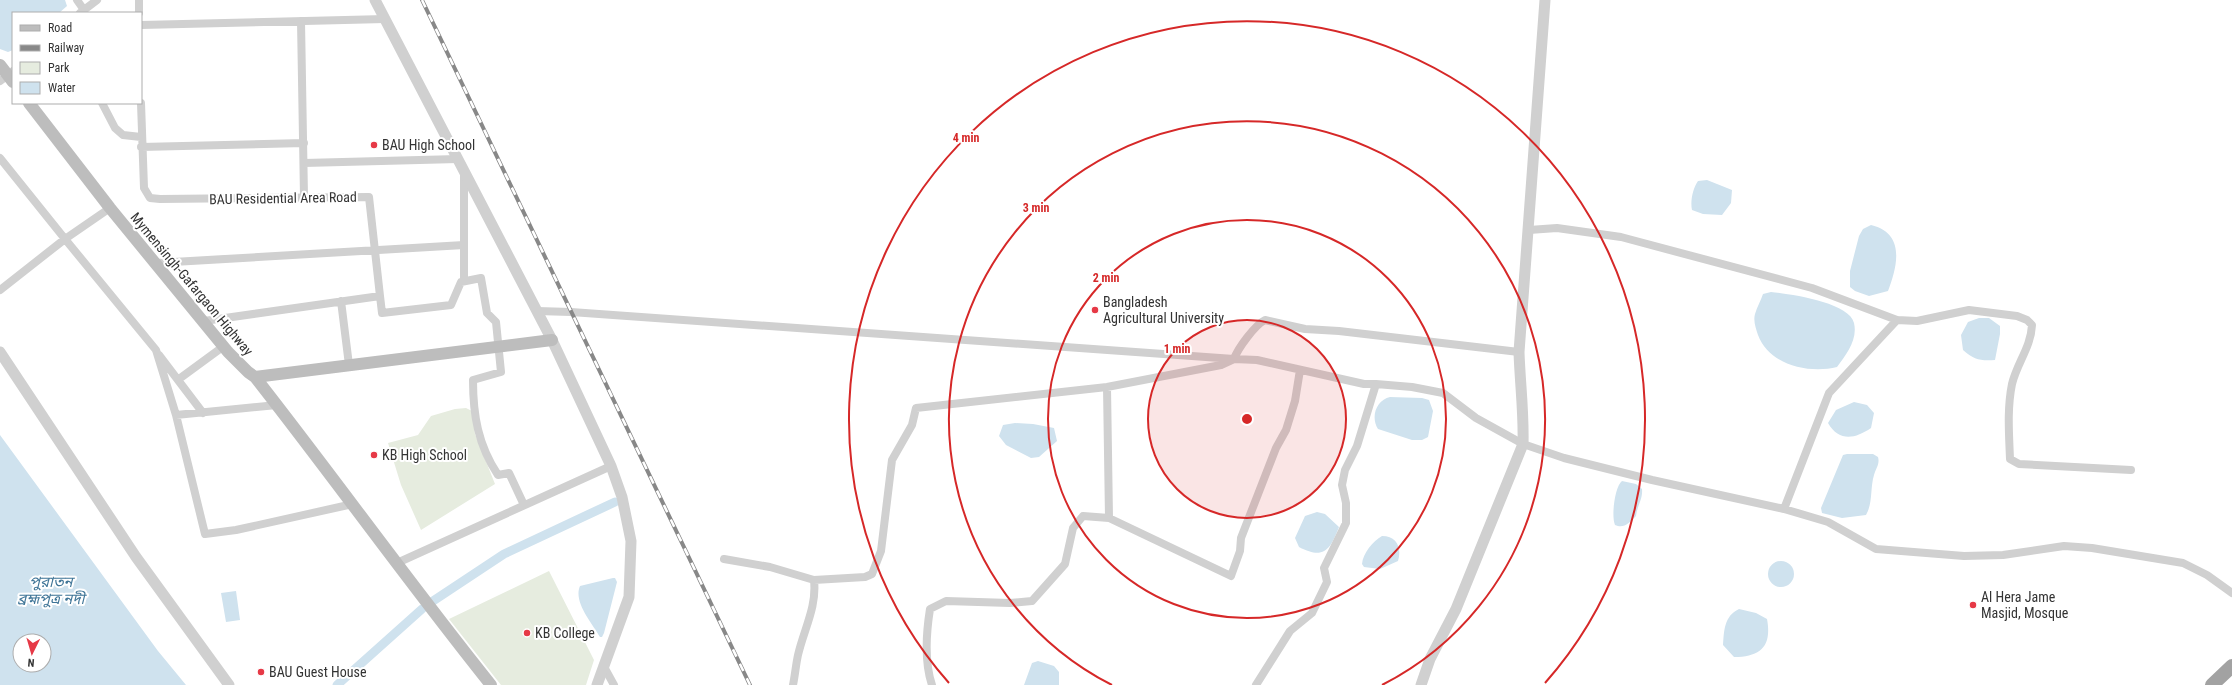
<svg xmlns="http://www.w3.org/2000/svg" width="2232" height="685" font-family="'Roboto Condensed','Noto Sans Bengali',sans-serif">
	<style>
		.green { fill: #e6ecdf }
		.water { fill: #cfe2ee; fill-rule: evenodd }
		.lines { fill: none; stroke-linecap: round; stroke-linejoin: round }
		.canal { stroke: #cfe2ee; stroke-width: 9 }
		.minor { stroke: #d0d0d0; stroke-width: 8 }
		.tertiary { stroke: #d0d0d0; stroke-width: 11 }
		.secondary { stroke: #bdbdbd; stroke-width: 12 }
		.trunk { stroke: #a2a2a2; stroke-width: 14 }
		.rail-casing { stroke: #888; stroke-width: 4 }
		.rail { stroke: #fff; stroke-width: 2.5; stroke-dasharray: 8; stroke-linecap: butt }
		.ring { fill: none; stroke: #d62828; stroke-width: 2 }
		.poi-dot { fill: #e63946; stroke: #fff; stroke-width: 1.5 }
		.labels { text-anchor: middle; stroke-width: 4; stroke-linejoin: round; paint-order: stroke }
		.poi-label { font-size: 14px; fill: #333; stroke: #fff; text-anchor: start }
		.street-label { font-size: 14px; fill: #333; stroke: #fff }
		.water-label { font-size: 15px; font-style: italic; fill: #3f7597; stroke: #fff }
		.centre { fill: #d62828; stroke: #fff; stroke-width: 2 }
		.ring-label { font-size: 12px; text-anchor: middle; font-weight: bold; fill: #d62828; stroke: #fff; stroke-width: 4; stroke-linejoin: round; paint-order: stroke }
	</style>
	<rect width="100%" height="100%" fill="#fff"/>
	<path class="green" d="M 466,408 L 472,411 L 475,434 L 495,484 L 421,530 L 401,485 L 388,443 L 418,435 L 431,416 L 455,409 Z
		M 549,571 L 594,660 L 586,685 L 501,685 L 449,619 Z"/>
	<path class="water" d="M 0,0 L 65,0 L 67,6 L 59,13 L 13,13 L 13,50 L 8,52 L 0,49 Z
		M 1707,180 L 1732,190 L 1731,203 L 1722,215 L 1703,214 L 1692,210 C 1690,201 1693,188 1698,181 Z
		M 1871,225 C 1905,233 1898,265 1888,291 L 1869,296 L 1855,291 L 1850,287 L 1850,271 L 1859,236 L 1863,229 Z
		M 1771,292 C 1789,294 1849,302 1854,323 C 1858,340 1846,355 1837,367 C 1809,374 1769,365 1758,335 C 1756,329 1753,321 1755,314 C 1757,307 1761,300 1763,294 Z
		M 1979,318 L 1989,318 L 2000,326 L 2000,334 L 1995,360 C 1981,361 1974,360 1963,350 L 1961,335 L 1968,322 Z
		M 1390,397 L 1422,398 L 1429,400 L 1433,411 L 1428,437 L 1422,440 L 1412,440 L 1378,429 C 1370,416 1377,400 1390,397 Z
		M 1854,402 L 1867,405 L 1874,413 L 1871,428 C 1855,439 1839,442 1828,423 L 1836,410 Z
		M 1015,423 L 1033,424 L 1054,428 L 1057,441 L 1039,457 L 1031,458 L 1006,445 L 999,436 L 1003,425 Z
		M 0,435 L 158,651 L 186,685 L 0,685 ZM 20,641 L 44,641 L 44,665 L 20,665 Z
		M 1847,454 L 1873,454 L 1878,457 C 1880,464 1876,468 1874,475 C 1870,488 1873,503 1866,515 L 1842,518 L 1822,513 L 1821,508 L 1843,455 Z
		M 1622,481 L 1636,484 L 1642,489 C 1643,499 1637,506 1636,516 C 1629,523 1624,529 1615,525 C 1611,516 1615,486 1622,481 Z
		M 1317,512 L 1325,514 L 1339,527 C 1330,550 1324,560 1299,547 L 1295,538 L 1305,516 Z
		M 1382,536 C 1397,536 1402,548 1398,561 L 1380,569 L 1364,567 L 1362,564 C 1363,553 1373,541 1382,536 Z
		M1768 574a13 13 0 1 1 26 0a13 13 0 1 1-26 0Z
		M 613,578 L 615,578 L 617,582 L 604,633 L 602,637 L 600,637 C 592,623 573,602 580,586 Z
		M 236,591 L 240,620 L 226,622 L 221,593 Z
		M 1739,609 L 1756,613 L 1767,619 C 1772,646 1761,657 1734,657 L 1723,645 C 1724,631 1724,616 1739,609 Z
		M 1038,661 L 1054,666 L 1059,672 L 1059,685 L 1024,685 L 1032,663 Z"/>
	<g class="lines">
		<path class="canal" d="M 430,603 L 504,554 L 615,502
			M 337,685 L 422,609"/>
		<path class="minor" d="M 77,0 L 84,10
			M 139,0 L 139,13
			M 80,13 L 97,0
			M 301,21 L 304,197
			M 141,25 L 385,19
			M 0,81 L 13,71
			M 102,103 L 115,128 L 123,135 L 141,137
			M 141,103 L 144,188 L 150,198 L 160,199 L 369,197 L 380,296 L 204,321
			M 141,147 L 304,143
			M 0,158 L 65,239 L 110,208
			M 304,163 L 458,159
			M 464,172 L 464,281
			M 1529,230 L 1557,228 L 1621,237 L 1812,288 L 1897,320 L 1917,321 L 1969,310 L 2017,316 L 2027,320 L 2032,325 C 2031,347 2017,363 2012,384 C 2007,409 2009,433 2010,459 L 2019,464 L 2131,470
			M 156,263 L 464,245
			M 0,290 L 65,239 L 156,350 L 176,415 L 205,534 L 236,530 L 353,504
			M 380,296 L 382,313 L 451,305 L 461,282 L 481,278 L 487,313 L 496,322 L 501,372 L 473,380 C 473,415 478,445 498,475 L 509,473 L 524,505
			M 341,301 L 349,365
			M 537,311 L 571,312 L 1234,359 C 1238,348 1255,325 1265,320 L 1305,329 L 1339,331 L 1519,352
			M 159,355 L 203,413
			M 179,379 L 224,346
			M 1376,384 L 1412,387 L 1443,393 L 1476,418 L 1523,444 L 1564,458 L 1652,480 L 1784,509 L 1828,522 L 1876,549 L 1964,556 L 2003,555 L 2064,546 L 2092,548 L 2183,563 L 2207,575 L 2232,593
			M 176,415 L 277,405
			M 1784,509 L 1829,393 L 1897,320
			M 1109,518 L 1231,576 L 1240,551 L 1241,538 L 1276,448 L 1286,430 L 1295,401 L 1300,370
			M 724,559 L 770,567 L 814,580
			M 397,563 L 611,466
			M 603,665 L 614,685
			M 793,685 C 795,675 796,664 798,655 C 804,629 817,607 814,580 L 865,577 L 872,574 L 881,551 L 892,460 L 912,425 L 916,408 L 1107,387 L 1221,365 L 1234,359 L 1257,360 L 1364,384 L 1376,384 L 1357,446 L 1345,470 L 1342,485 L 1346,503 L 1346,523 L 1324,568 L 1327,582 L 1312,613 L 1290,631 L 1256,685
			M 932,685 C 924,661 926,634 930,609 L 946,601 L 1010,603 L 1032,601 L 1065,564 L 1073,528 L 1083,516 L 1109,518 L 1107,387"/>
		<path class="tertiary" d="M 375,0 L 552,340 L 611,466 L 622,497 L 631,541 L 629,597 L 597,685
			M 0,352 L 136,557 L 229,685
			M 1421,685 L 1430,659 L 1456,609 L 1523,444 C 1524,413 1520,383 1519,352 L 1545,0"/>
		<path class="secondary" d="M 0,65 L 13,82
			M 29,103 L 110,208 L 228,352 L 248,372 L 255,377 L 552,340
			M 255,377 C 335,479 410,584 491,685"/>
		<path class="trunk" d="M 2212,685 L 2232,666"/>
		<g class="rail-casing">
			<path id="rail" d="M 422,0 L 750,685"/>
		</g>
		<use href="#rail" class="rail"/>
	</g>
	<circle cx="1247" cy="419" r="99" fill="#d62828" fill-opacity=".12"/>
	<g class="ring">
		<circle cx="1247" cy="419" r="99"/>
		<circle cx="1247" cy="419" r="199"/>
		<path d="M1112 685A298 298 0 1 1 1382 685"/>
		<path d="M949 683A398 398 0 1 1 1545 683"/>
	</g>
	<g class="poi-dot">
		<circle cx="374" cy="145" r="4"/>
		<circle cx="1095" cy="310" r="4"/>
		<circle cx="374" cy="455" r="4"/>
		<circle cx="1973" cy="605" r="4"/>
		<circle cx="527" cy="633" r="4"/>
		<circle cx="261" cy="672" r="4"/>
	</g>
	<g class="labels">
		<g class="poi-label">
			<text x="382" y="150">BAU High School</text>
			<text x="1103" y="307">Bangladesh<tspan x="1103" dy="16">Agricultural University</tspan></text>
			<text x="382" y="460">KB High School</text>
			<text x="1981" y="602">Al Hera Jame<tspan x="1981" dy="16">Masjid, Mosque</tspan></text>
			<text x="535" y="638">KB College</text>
			<text x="269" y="677">BAU Guest House</text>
		</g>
		<g class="street-label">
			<text transform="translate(283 198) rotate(-1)" y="5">BAU Residential Area Road</text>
			<text transform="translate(192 284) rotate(50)" y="5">Mymensingh-Gafargaon Highway</text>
		</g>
		<g class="water-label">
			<text x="51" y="587">পুরাতন<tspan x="51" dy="17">ব্রহ্মপুত্র নদী</tspan></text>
		</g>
	</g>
	<circle cx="1247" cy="419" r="6" class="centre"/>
	<g class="ring-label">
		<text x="966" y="142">4 min</text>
		<text x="1036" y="212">3 min</text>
		<text x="1106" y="282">2 min</text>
		<text x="1177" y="353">1 min</text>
	</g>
	<rect x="12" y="12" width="130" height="92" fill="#ffffff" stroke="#adadad"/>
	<rect x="20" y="25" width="20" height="6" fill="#bdbdbd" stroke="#adadad"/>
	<text x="48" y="32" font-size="12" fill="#333333">Road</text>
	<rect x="20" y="45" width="20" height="6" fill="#888888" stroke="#adadad"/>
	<text x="48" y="52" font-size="12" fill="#333333">Railway</text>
	<rect x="20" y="62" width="20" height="12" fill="#e6ecdf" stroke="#adadad"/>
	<text x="48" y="72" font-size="12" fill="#333333">Park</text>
	<rect x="20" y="82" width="20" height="12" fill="#cfe2ee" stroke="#adadad"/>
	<text x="48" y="92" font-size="12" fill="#333333">Water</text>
	<g transform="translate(32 653) rotate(185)"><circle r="19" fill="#ffffff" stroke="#adadad"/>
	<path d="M0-3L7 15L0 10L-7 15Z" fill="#e63946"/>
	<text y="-6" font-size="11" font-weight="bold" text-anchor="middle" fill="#333333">N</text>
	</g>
</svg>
